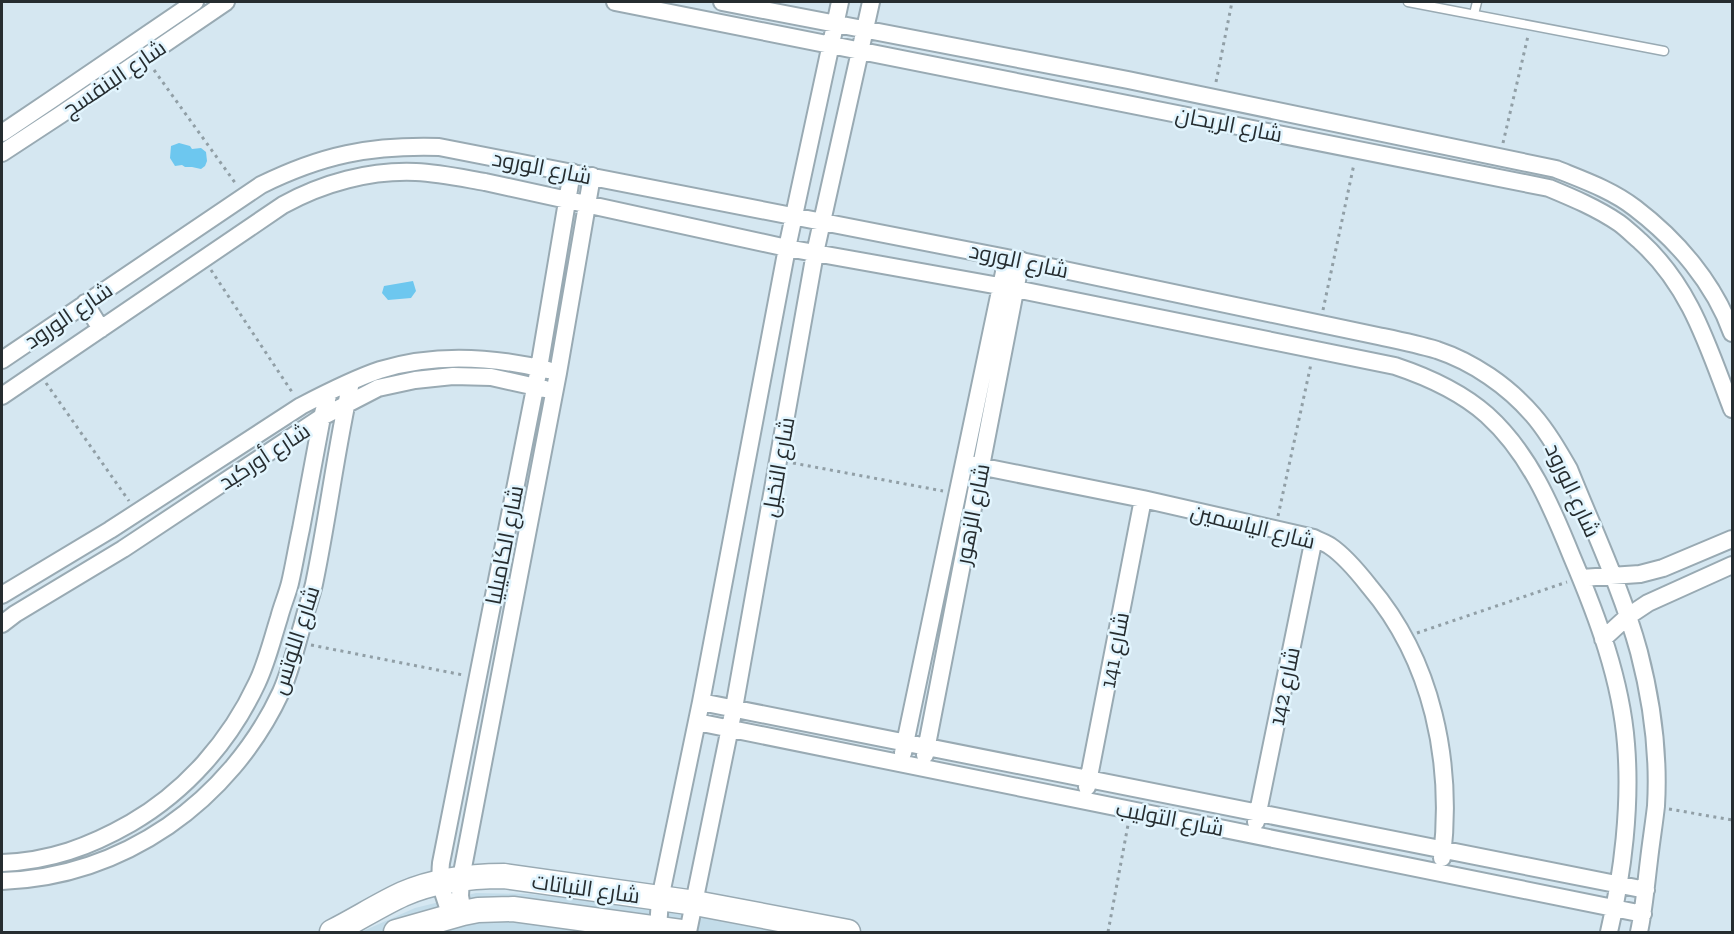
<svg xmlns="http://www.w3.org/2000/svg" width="1734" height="934" font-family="'Zilla Slab',Cairo,serif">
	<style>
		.built { fill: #c3dce9 }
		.water { fill: #6dc7ef }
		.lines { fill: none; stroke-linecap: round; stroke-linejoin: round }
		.lane-casing { stroke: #99aab3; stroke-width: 11 }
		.street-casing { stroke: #99aab3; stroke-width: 20 }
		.secondary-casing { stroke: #99aab3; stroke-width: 27 }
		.path { stroke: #919fa6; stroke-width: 3; stroke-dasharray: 3 4.5; stroke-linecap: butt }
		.lane { stroke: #fff; stroke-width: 8 }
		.street { stroke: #fff; stroke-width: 16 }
		.secondary { stroke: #fff; stroke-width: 24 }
		.labels { text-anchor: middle; stroke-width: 5; stroke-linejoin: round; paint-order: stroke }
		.street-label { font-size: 22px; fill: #262d30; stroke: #e2f5fe }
	</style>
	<rect width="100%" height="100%" fill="#d5e7f1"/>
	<path class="built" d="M 476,893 L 529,894 L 594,901 L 674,912 L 779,932 L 361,932 L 415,908 Z"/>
	<path class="water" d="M 179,143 L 190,146 L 192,149 L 201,148 L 206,152 L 207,161 L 205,166 L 201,169 L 192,167 L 185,167 L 182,165 L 175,166 L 170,158 L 171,146 Z
		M 413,281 L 416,291 L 411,298 L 388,300 L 382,293 L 384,286 Z"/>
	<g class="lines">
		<g class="lane-casing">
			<path id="lane" d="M 1408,2 L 1664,51
				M 1474,14 L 1477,2"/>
		</g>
		<g class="street-casing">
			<path id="street" d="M 615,2 L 1549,188 C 1573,198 1597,208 1619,223 C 1626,228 1633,235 1640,241 C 1691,287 1708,347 1732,409
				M 722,2 L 1128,80 L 1556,169 C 1583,180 1612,190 1635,208 C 1677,240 1714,283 1732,333
				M 2,133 L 51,100 L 195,2
				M 2,153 L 60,115 L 226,2
				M 85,303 L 101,329
				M 2,360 L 261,185 C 322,155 370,145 439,147 L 1007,258 L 1378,336 C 1397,340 1417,344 1437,350 C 1473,362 1508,386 1533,415 C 1547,431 1558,450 1569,469 C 1593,529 1622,590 1639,652 C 1652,702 1659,755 1656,806 C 1654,824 1651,842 1649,860 C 1646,884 1644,909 1639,932
				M 2,396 L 283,205 C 323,183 370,170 416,172 C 439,173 462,178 485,182 L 787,248 L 1016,289 L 1395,366 C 1428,377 1460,391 1487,415 C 1529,453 1551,505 1572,557 C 1597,616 1621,679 1626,744 C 1631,805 1623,873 1609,932
				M 964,463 L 1143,499 L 1314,538 C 1319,541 1326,543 1330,546 C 1345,556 1358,572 1369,586 C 1433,661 1453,762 1442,858
				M 1581,578 L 1640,574 L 1663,568 L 1732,539
				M 2,595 L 110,530 L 301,406 C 326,393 353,379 380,370 C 435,353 494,357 548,370
				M 2,624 L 15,614 L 123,549 L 322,417 L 378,388 L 415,380 L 453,376 L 491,377 L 545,389
				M 1603,639 L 1627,617 L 1648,603 L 1732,565
				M 701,702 L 1646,890
				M 697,722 L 1643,914
				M 903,753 L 1007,258
				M 925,755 L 1021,260
				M 1087,787 L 1143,499
				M 1256,822 L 1314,538
				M 2,863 C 50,861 89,847 131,823 C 186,791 230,741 257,683 C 267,662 272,640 279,618 C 282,606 287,595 290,583 C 294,566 297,547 301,529 C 308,492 315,455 322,417 L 329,392
				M 2,881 C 61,879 118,860 168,826 C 216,793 256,746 281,692 C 291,670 296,646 303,623 C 306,610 311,597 314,584 C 328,517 336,449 351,382
				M 463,913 L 460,896 L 461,878 L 558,373 L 592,176
				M 452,915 C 443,898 439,882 441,863 L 539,368 L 572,172
				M 658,929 L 660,899 L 701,702 L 787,248 L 840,2
				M 688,932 L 734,708 L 815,253 L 871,2"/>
		</g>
		<g class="secondary-casing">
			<path id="secondary" d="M 332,932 C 356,920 379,905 403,894 C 435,880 470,876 504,876 L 695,903 L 848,932
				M 396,932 L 463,913 L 478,910 L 513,909 L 681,932"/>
		</g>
		<path class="path" d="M 154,70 L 236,184
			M 1216,82 L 1232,2
			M 1503,143 L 1528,36
			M 211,270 L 294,395
			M 1323,310 L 1354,164
			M 46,383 L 129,501
			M 793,463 L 943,491
			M 1278,516 L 1311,364
			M 1417,633 L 1567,582
			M 311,645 L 463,675
			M 1669,809 L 1732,820
			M 1108,932 L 1128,825"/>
		<use href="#lane" class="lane"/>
		<use href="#street" class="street"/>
		<use href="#secondary" class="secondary"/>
	</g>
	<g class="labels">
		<g class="street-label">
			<text transform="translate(114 78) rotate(-34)" y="8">شارع البنفسج</text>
			<text transform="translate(1229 124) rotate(11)" y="8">شارع الريحان</text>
			<text transform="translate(542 167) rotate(11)" y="8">شارع الورود</text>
			<text transform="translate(1019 260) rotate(12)" y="8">شارع الورود</text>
			<text transform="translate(68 315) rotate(-34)" y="8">شارع الورود</text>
			<text transform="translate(264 456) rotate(-33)" y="8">شارع أوركيد</text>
			<text transform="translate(778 467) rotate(-80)" y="8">شارع النخيل</text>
			<text transform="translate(1573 490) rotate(65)" y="8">شارع الورود</text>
			<text transform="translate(972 514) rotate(-79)" y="8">شارع الزهور</text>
			<text transform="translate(1253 526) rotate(14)" y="8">شارع الياسمين</text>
			<text transform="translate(504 545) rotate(-79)" y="8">شارع الكاميليا</text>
			<text transform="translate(295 640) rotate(-72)" y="8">شارع اللوتس</text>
			<text transform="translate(1114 650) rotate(-79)" y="8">شارع 141</text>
			<text transform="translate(1284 686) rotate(-78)" y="8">شارع 142</text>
			<text transform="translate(1170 818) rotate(11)" y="8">شارع التوليب</text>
			<text transform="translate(586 888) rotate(8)" y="8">شارع النباتات</text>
		</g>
	</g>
	<rect width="1734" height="934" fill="none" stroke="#262d30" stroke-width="6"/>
</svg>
